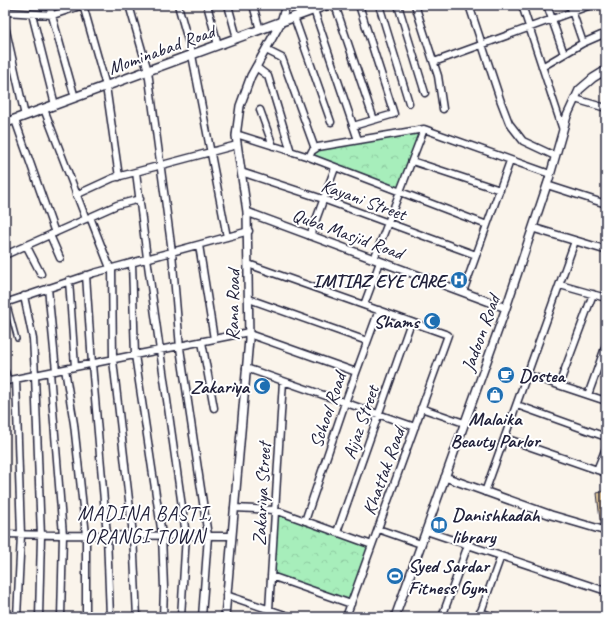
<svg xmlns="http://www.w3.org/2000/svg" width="611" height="622" font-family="Caveat,sans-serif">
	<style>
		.forest { fill: url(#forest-crowns); stroke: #64887b }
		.building { fill: #e5c999; stroke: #22223b }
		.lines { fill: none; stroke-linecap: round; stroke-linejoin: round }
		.service-casing { stroke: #22223b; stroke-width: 6 }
		.minor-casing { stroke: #22223b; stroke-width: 9 }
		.tertiary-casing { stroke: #22223b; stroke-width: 10 }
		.secondary-casing { stroke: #22223b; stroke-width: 11 }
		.service { stroke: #fff; stroke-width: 3 }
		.minor { stroke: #fff; stroke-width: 6 }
		.tertiary { stroke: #fff; stroke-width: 7 }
		.secondary { stroke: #fff; stroke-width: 8 }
		.labels { text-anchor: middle; stroke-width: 4; stroke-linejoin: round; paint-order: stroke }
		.street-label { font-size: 19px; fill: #22223b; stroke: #fff }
		.poi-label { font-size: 19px; font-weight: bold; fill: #22223b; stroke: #fff; text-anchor: end }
		.neighbourhood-label { font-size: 20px; letter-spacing: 1px; fill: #22223b; stroke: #fff }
	</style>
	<defs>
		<pattern id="forest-crowns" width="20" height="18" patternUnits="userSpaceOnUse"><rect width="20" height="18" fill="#a7eebb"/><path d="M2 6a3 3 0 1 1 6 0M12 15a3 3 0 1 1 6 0" fill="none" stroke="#8fcca2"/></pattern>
	</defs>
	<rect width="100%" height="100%" fill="#faf4eb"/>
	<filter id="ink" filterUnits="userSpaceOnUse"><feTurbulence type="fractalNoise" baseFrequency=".025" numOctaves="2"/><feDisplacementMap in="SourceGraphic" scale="8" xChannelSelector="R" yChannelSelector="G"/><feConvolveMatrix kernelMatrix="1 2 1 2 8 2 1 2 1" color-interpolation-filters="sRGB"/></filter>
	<g filter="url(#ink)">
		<path class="forest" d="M 424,129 L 400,191 L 309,157 L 312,151 Z
			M 275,513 L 372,545 L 351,604 L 271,576 Z"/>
		<path class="building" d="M 606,491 L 606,519 L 600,520 L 597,493 Z"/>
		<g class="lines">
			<g class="service-casing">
				<path id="service" d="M 7,302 L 17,339"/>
			</g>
			<g class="minor-casing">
				<path id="minor" d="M 49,5 L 75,98
					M 129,5 L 148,71 L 172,252 L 180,348 L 208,536 L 202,617
					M 178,5 L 192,55 L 227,237
					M 207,5 L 218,45
					M 228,5 L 237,38
					M 253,5 L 260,30
					M 335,5 L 374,120
					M 379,5 L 409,103
					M 398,5 L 425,93
					M 415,5 L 438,76 L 443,109
					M 469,5 L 501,102 L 509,123 L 523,141 L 555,156
					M 522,5 L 563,130
					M 547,5 L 564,54
					M 570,5 L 583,43
					M 314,10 L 358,140
					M 5,12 L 53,15 L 83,5 L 106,86 L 119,177
					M 32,14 L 55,105
					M 294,17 L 331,122
					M 5,26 L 25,116
					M 266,50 L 282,58 L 315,149
					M 434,62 L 591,5
					M 256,67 L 268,76 L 291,152
					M 542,67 L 583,43 L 606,33
					M 575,99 L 606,108
					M 44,109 L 86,219
					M 260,110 L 273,146
					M 15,120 L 55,233
					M 353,126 L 394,114 L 359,5
					M 236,134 L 309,157 L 487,225
					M 309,157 L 312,151 L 318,147 L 424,129 L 550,174
					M 412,161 L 500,190
					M 136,172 L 147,258 L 186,535 L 181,617
					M 241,172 L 323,199 L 476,255
					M 547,185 L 606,204
					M 76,195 L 113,178 L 237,145
					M 90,217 L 110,268
					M 50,235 L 60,258
					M 310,236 L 335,168
					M 26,245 L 41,274
					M 199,245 L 214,339
					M 5,255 L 117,205 L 140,199
					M 374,259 L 424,129
					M 132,263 L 135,355 L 162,535 L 164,588 L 163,617
					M 248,264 L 448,335 L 346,617
					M 112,268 L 113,360 L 133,535 L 137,617
					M 86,275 L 92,364 L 107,535 L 110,617
					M 69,280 L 75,367
					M 560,285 L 606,298
					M 48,288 L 56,371
					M 463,292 L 510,161
					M 24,296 L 33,339 L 35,375 L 41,536 L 39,617
					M 249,299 L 367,341
					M 5,303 L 94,273 L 249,231
					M 364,305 L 380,262
					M 249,334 L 356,372
					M 202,342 L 214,408
					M 246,368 L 415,427
					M 65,369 L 74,424 L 86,535 L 86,617
					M 5,372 L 8,381
					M 50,372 L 63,535 L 61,617
					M 528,375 L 606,401
					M 16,379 L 21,535 L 17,617
					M 5,381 L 249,332
					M 559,385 L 593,294
					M 588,395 L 606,345
					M 517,405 L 606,437
					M 421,408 L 464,423
					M 505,438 L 606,473
					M 597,470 L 606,448
					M 485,492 L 575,241
					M 234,508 L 275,510 L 372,545
					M 305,521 L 345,403 L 379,310
					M 378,529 L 421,544
					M 426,531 L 606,591
					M 337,532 L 411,322
					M 5,534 C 80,536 156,535 231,536
					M 271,576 L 351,604
					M 226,595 L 291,617
					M 269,610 L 283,381
					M 480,612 L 494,617
					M 442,617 L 468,545
					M 479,617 L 501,556
					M 606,617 L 606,616"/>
			</g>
			<g class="tertiary-casing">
				<path id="tertiary" d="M 247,212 L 506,308
					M 533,228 L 606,250
					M 445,477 L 551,515 L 606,531
					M 225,617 L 249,339 L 247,212 L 236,136 L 240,106 L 251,76 L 281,22 L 286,5
					M 395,617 L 506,308 L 549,179 L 567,116 L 579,90 L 593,78 L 606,70"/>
			</g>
			<g class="secondary-casing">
				<path id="secondary" d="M 5,123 L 327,5"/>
			</g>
			<use href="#service" class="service"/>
			<use href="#minor" class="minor"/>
			<use href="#tertiary" class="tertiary"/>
			<use href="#secondary" class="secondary"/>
		</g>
	</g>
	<defs>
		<g id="hospital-disc" transform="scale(0.9)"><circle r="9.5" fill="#1f6fb2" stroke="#fff"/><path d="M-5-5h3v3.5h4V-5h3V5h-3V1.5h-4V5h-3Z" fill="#fff"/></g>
		<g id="mosque-disc" transform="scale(0.9)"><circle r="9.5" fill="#1f6fb2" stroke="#fff"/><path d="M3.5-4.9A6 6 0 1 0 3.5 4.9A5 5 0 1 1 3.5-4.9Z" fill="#fff"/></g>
		<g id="cafe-disc" transform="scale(0.9)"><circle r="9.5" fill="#1f6fb2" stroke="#fff"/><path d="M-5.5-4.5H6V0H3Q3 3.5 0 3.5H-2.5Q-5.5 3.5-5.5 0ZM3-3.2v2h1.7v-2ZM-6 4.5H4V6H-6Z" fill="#fff"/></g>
		<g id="shop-disc" transform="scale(0.9)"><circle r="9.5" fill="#1f6fb2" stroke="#fff"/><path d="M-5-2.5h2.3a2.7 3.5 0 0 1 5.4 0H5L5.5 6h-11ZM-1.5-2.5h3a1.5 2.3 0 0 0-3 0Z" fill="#fff"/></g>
		<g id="library-disc" transform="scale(0.9)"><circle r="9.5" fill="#1f6fb2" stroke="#fff"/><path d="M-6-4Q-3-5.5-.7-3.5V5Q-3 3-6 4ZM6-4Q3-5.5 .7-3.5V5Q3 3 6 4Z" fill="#fff"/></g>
		<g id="stadium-disc" transform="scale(0.9)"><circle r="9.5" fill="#1f6fb2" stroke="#fff"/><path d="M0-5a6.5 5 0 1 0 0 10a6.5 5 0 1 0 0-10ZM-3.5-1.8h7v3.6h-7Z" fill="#fff"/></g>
	</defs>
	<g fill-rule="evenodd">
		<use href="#hospital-disc" x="459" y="280"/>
		<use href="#mosque-disc" x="432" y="321"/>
		<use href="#cafe-disc" x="506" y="375"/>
		<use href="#mosque-disc" x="262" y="386"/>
		<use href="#shop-disc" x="495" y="395"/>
		<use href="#library-disc" x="439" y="525"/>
		<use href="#stadium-disc" x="395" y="576"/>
	</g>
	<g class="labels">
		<g class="street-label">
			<text transform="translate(161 49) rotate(-20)" y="7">Mominabad Road</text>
			<text transform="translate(364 199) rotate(20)" y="7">Kayani Street</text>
			<text transform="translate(348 233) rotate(20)" y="7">Quba Masjid Road</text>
			<text transform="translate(232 305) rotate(-89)" y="7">Rana Road</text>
			<text transform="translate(480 333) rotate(-70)" y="7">Jadoon Road</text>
			<text transform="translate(327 410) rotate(-71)" y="7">School Road</text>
			<text transform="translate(360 422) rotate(-71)" y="7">Aijaz Street</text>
			<text transform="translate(383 471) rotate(-70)" y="7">Khattak Road</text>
			<text transform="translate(261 494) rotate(-87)" y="7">Zakariya Street</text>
		</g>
		<g class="poi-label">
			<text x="446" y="287">IMTIAZ EYE CARE</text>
			<text x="419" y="328">Shams</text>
			<text x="519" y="382" text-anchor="start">Dostea</text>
			<text x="249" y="393">Zakariya</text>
			<text x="495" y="425" text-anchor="middle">Malaika<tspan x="495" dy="22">Beauty Parlor</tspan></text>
			<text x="452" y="521" text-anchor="start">Danishkadah<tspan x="452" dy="22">library</tspan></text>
			<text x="408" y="572" text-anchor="start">Syed Sardar<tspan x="408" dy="22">Fitness Gym</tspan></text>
		</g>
		<g class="neighbourhood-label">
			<text x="145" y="520">MADINA BASTI,<tspan x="145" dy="23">ORANGI TOWN</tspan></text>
		</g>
	</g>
	<rect width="611" height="622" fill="none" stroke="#fff" stroke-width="20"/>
	<rect x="10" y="10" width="591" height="602" fill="none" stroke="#22223b" stroke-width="1.5" filter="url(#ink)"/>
</svg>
